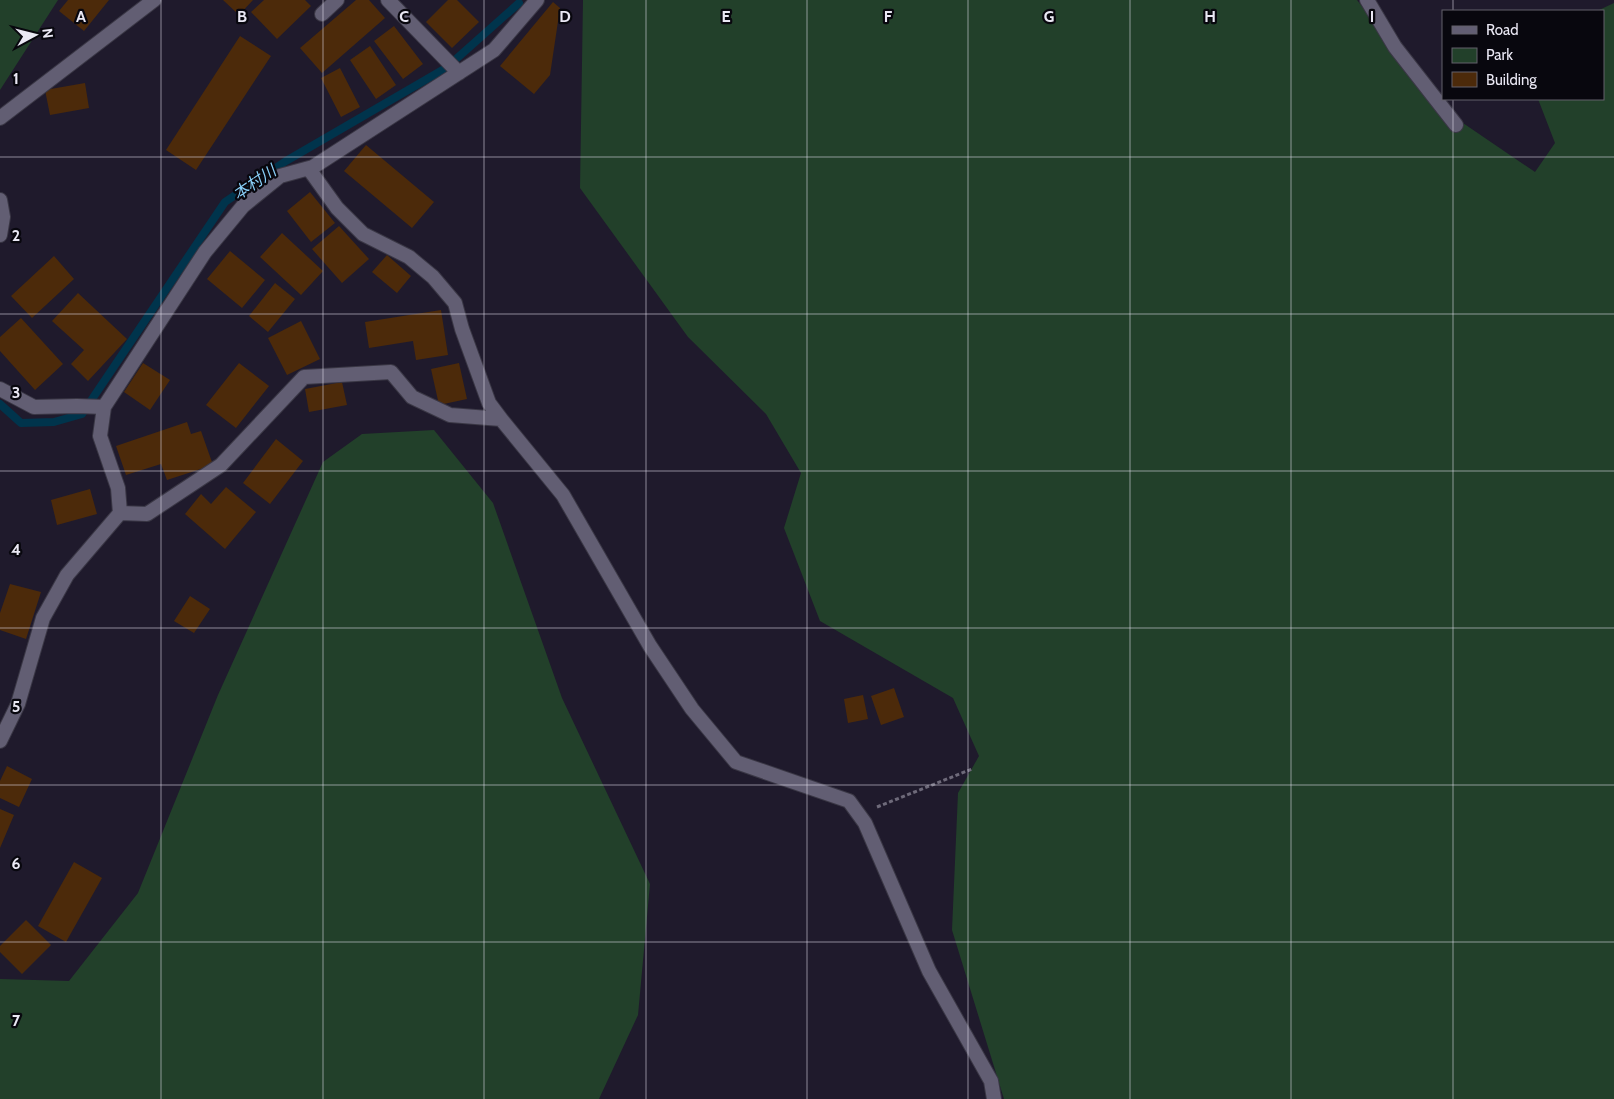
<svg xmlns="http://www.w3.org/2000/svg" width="1614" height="1099" font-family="Cabin,'Noto Sans JP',sans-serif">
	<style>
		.green { fill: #22402a }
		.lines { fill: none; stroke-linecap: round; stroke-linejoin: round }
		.stream { stroke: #00344c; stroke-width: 8 }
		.building { fill: #4c2a0a }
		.service-casing { stroke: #3a3745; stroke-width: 16 }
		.minor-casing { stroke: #3a3745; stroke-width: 16 }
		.path { stroke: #6e6a7a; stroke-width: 3; stroke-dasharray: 4 2.5; stroke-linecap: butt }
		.service { stroke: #625e73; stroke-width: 14 }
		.minor { stroke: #625e73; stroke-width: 14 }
		.grid { fill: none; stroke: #eae8f4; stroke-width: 1; stroke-opacity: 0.55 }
		.labels { text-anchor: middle; stroke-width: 4.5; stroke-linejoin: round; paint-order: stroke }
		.water-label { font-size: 16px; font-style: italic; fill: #89cff8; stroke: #08070e }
		.grid-label { font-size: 16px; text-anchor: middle; font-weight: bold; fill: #eae8f4; stroke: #08070e; stroke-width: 4.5; stroke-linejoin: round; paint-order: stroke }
	</style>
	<rect width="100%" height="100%" fill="#1f1a2c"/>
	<path class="green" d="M 0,0 L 58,0 L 0,90 Z
		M 583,0 L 1357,0 L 1438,106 L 1535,172 L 1555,143 L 1538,99 L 1603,99 L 1603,11 L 1597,11 L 1614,3 L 1614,1099 L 1004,1099 L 952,930 L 958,793 L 979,756 L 953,698 L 820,621 L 784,528 L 801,473 L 766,414 L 688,337 L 580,188 Z
		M 434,430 L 493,503 L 562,698 L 650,884 L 638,1015 L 599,1099 L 0,1099 L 0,979 L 69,981 L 138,893 L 218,695 L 323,462 L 362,434 Z"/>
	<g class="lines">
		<path class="stream" d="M 0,404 L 21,423 L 54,422 L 82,414 L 225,202 L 286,161 L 446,68 L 519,3"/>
	</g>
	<path class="building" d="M 68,0 L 109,0 L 84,31 L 59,11 Z
		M 223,0 L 253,0 L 239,15 Z
		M 264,0 L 305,0 L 311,6 L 277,39 L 251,12 Z
		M 356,0 L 369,0 L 385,18 L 322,73 L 300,48 Z
		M 448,0 L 457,0 L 479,22 L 452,48 L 426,22 Z
		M 553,2 L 560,8 L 550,75 L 534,94 L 500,66 Z
		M 394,26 L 423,64 L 403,79 L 374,41 Z
		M 240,36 L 271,56 L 196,170 L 166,150 Z
		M 370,46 L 396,85 L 376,99 L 350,60 Z
		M 340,68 L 360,107 L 341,117 L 321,78 Z
		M 85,83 L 89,108 L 50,115 L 45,90 Z
		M 366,145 L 434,202 L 412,228 L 344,171 Z
		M 310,192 L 335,223 L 311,242 L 287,211 Z
		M 339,226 L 369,259 L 342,283 L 312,249 Z
		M 282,233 L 323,271 L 301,295 L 260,257 Z
		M 230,251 L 265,280 L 242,308 L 207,279 Z
		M 387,255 L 411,276 L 397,293 L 372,272 Z
		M 54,256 L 74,279 L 32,318 L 11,296 Z
		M 275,283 L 295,299 L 268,332 L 249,316 Z
		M 78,293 L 127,339 L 88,381 L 71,364 L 84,350 L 52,321 Z
		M 441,310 L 448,355 L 416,360 L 413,341 L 369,348 L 365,322 Z
		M 21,318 L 63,364 L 35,390 L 0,351 L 0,337 Z
		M 301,321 L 320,359 L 287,375 L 268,338 Z
		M 143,363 L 170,380 L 150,410 L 124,392 Z
		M 239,363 L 269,386 L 236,428 L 206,405 Z
		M 459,363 L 467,399 L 439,405 L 431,369 Z
		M 342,382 L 347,405 L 309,412 L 305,389 Z
		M 187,422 L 191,434 L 201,431 L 213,465 L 167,480 L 161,464 L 126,475 L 116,446 Z
		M 276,439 L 303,461 L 270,504 L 243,483 Z
		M 226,487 L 256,512 L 225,549 L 185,514 L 201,494 L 211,504 Z
		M 90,489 L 97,514 L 57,525 L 51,500 Z
		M 10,584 L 41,592 L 26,639 L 0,630 L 0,613 Z
		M 190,596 L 210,609 L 194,633 L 174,621 Z
		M 894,688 L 904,717 L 881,725 L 871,696 Z
		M 863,695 L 868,719 L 848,723 L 844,699 Z
		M 7,766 L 32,779 L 19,807 L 0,798 L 0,781 Z
		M 0,809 L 14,815 L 0,848 Z
		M 74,862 L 102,878 L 66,942 L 38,926 Z
		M 26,920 L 51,945 L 22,974 L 0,952 L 0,946 Z"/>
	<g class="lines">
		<g class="service-casing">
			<path id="service" d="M 322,14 L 337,0"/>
		</g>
		<g class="minor-casing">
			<path id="minor" d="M 388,0 L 459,73
				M 1367,0 L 1395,47 L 1456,125
				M 0,118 L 154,0
				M 309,169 L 337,208 L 363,234 L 409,257 L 433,277 L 455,303 L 462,329 L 489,403 L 501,419
				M 0,200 L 3,217 L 0,235
				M 0,389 L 34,407 L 77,406 L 104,407
				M 120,513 L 147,514 L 221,465 L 304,377 L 391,372 L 412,397 L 450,415 L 501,419 L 563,495 L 650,646 L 692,709 L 736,762 L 849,801 L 865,823 L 929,971 L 991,1081 L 994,1099
				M 0,741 L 18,704 L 43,618 L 67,575 L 120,513 L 118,488 L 100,436 L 104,407 L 205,252 L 243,206 L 280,176 L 313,167 L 494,50 L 537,0"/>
		</g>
		<path class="path" d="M 877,807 L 972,769"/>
		<use href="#service" class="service"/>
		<use href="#minor" class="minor"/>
	</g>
	<path class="grid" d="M 161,0 L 161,1099M 323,0 L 323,1099M 484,0 L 484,1099M 646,0 L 646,1099M 807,0 L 807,1099M 968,0 L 968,1099M 1130,0 L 1130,1099M 1291,0 L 1291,1099M 1453,0 L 1453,11M 1453,99 L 1453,1099M 0,157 L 1614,157M 0,314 L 1614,314M 0,471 L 1614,471M 0,628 L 1614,628M 0,785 L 1614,785M 0,942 L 1614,942"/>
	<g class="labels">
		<g class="water-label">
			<text transform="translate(254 182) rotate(-34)" y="6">本村川</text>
		</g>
	</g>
	<g class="grid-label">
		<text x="81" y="22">A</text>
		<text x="242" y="22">B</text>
		<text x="404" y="22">C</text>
		<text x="565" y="22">D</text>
		<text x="726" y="22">E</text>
		<text x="888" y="22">F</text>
		<text x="1049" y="22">G</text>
		<text x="1210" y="22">H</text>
		<text x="1372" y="22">I</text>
		<text x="16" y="84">1</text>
		<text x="16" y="241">2</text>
		<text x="16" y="398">3</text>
		<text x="16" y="555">4</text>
		<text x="16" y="712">5</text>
		<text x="16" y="869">6</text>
		<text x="16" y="1026">7</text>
	</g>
	<rect x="1442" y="10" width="162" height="90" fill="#08070e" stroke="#62616a"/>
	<rect x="1452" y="26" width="25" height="8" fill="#625e73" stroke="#62616a"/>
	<text x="1486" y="35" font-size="15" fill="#eae8f4">Road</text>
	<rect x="1452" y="48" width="25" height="15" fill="#22402a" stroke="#62616a"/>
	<text x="1486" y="60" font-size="15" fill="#eae8f4">Park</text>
	<rect x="1452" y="72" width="25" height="15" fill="#4c2a0a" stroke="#62616a"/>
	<text x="1486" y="85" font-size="15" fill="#eae8f4">Building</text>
	<g transform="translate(35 35) rotate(83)" stroke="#08070e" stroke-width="4" paint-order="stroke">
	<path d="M0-4L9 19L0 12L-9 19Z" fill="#eae8f4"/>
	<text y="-8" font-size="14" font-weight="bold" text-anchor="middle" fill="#eae8f4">N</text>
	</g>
</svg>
